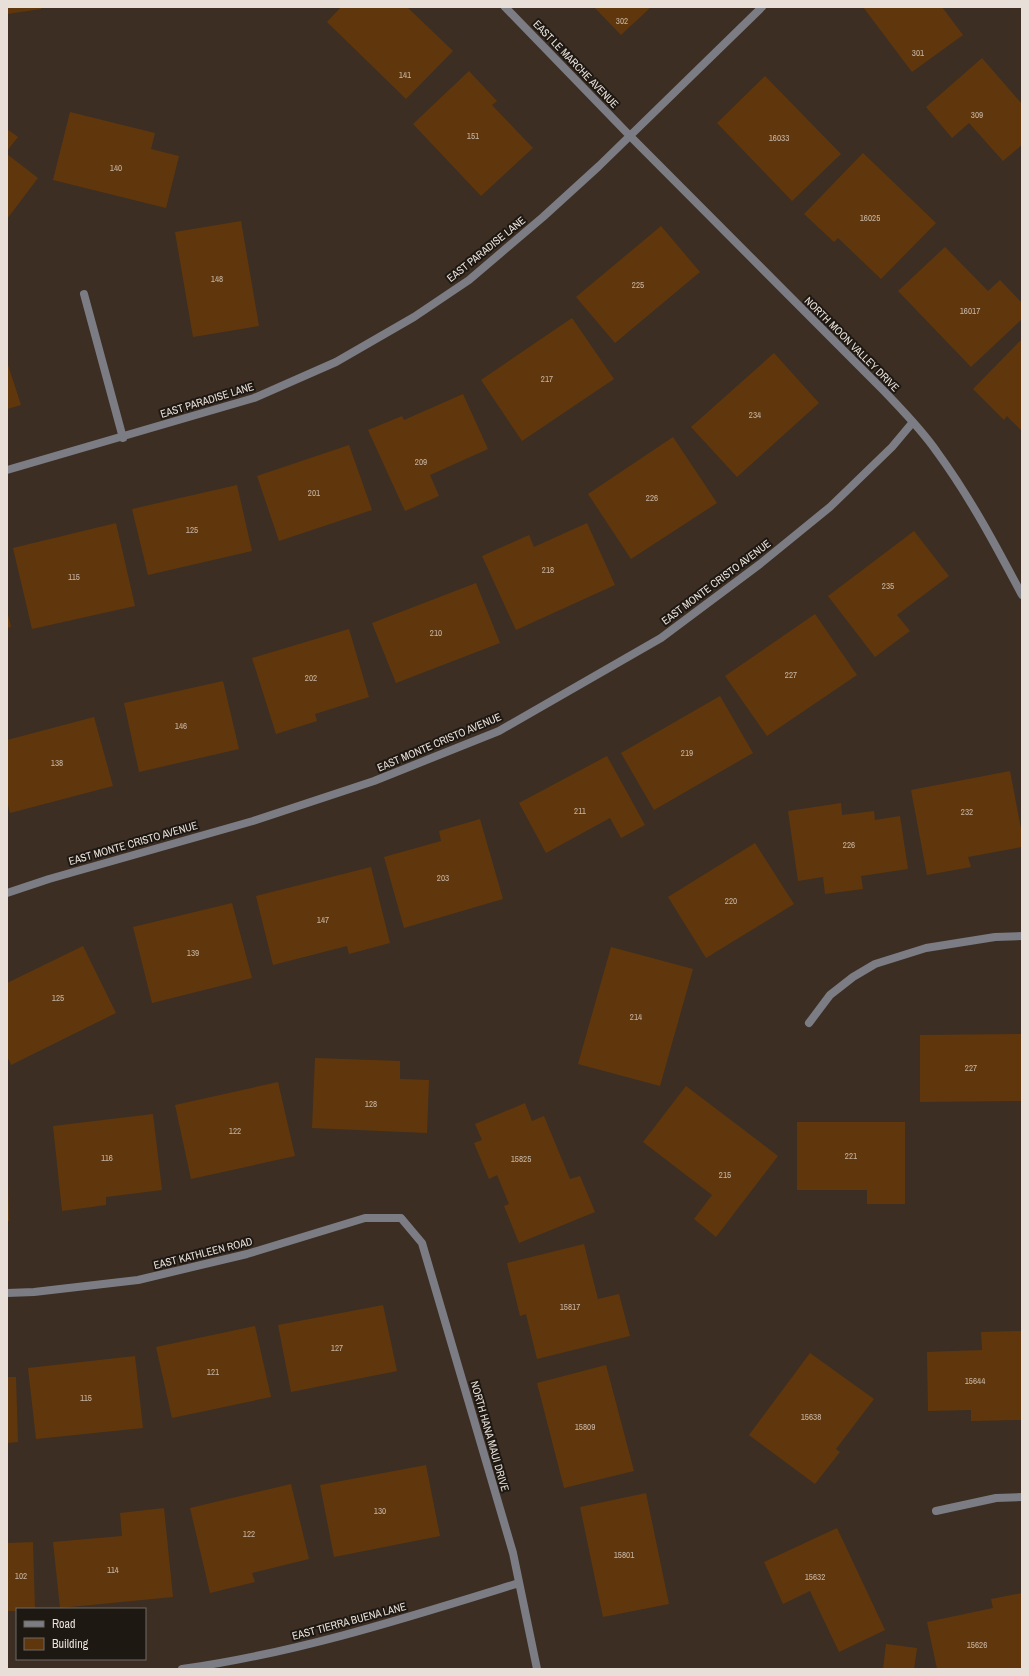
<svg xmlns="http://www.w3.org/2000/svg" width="1029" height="1676" font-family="'Archivo Narrow',sans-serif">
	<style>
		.building { fill: #60370c }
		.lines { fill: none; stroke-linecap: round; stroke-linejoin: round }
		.minor { stroke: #7c7c84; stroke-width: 8 }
		.labels { text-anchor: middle; stroke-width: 4; stroke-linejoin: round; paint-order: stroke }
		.number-label { font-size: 9px; fill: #c6b5a5 }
		.street-label { font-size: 11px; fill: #e8dfd8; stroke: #1e1813 }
	</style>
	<rect width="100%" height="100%" fill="#3c2e23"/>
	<path class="building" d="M 7,7 L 41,7 L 41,9 L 7,14 Z
		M 341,7 L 407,7 L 453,51 L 406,99 L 327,22 Z
		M 594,7 L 651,7 L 621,35 Z
		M 863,7 L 942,7 L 963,35 L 912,72 Z
		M 982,58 L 1022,104 L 1022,145 L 1003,161 L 969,123 L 952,138 L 926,107 Z
		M 469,71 L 497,101 L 492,105 L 533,148 L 481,196 L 413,124 Z
		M 765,76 L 841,154 L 792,201 L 717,123 Z
		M 70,112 L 155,133 L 151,149 L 179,156 L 166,208 L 53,180 Z
		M 7,129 L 18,137 L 7,151 Z
		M 863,153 L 936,223 L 881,279 L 838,238 L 834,242 L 804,214 Z
		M 7,154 L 38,178 L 7,219 Z
		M 241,221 L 259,326 L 193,337 L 175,232 Z
		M 661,226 L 700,272 L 615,343 L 576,297 Z
		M 945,247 L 988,291 L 1000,280 L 1022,303 L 1022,319 L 971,367 L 898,291 Z
		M 572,318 L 614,379 L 522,441 L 481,380 Z
		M 1022,339 L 1022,431 L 1007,416 L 1004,420 L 973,389 Z
		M 774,353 L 819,403 L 737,477 L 691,427 Z
		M 7,362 L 21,405 L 7,409 Z
		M 463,394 L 488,449 L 430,475 L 439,496 L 405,511 L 368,430 L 402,416 L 404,420 Z
		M 673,437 L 717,503 L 631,559 L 588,494 Z
		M 349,445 L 372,510 L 279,541 L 257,476 Z
		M 237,485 L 252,551 L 148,575 L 132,509 Z
		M 116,523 L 135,606 L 32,629 L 13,548 Z
		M 587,523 L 615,585 L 516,630 L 482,556 L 529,535 L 534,547 Z
		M 914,531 L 949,576 L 897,615 L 910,631 L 875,657 L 828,596 Z
		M 476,583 L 500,643 L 396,683 L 372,623 Z
		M 7,611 L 11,627 L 7,628 Z
		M 815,614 L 857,675 L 767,736 L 725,676 Z
		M 349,629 L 369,697 L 315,714 L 317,721 L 276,734 L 252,658 Z
		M 223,681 L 239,749 L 139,772 L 124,703 Z
		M 720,696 L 753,753 L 654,810 L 621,753 Z
		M 94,717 L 113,786 L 10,813 L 7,801 L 7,740 Z
		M 607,756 L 645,825 L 621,838 L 610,818 L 546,853 L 519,803 Z
		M 1010,771 L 1022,834 L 1022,847 L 968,857 L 971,867 L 927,875 L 911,790 Z
		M 841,803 L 842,815 L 874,811 L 875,820 L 900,816 L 908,869 L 861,876 L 863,889 L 825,894 L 823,877 L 798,881 L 788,811 Z
		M 480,819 L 503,899 L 404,928 L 384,857 L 441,841 L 439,831 Z
		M 755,843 L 794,904 L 706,958 L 668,897 Z
		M 371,867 L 390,943 L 349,954 L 347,946 L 273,965 L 256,896 Z
		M 232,903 L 252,978 L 152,1003 L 133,927 Z
		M 83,946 L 116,1013 L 11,1065 L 7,1056 L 7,983 Z
		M 611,947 L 693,969 L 660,1086 L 578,1064 Z
		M 1022,1034 L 1022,1101 L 920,1102 L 920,1035 Z
		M 315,1058 L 400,1061 L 400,1079 L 429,1080 L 427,1133 L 312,1128 Z
		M 278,1082 L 295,1156 L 191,1179 L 175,1105 Z
		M 686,1086 L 778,1156 L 716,1237 L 694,1219 L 712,1195 L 643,1142 Z
		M 525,1103 L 532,1121 L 544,1116 L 570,1179 L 580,1176 L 595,1212 L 519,1243 L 504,1206 L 509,1204 L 497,1175 L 489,1179 L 474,1143 L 482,1140 L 475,1124 Z
		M 153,1114 L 162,1190 L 106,1197 L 106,1205 L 62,1211 L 53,1126 Z
		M 797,1122 L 905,1122 L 905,1204 L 867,1204 L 867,1190 L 797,1190 Z
		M 7,1181 L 8,1181 L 9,1221 L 7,1221 Z
		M 584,1244 L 598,1299 L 619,1294 L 630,1336 L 537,1359 L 526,1314 L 520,1316 L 507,1263 Z
		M 383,1305 L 397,1371 L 291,1392 L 278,1325 Z
		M 255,1326 L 271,1397 L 172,1418 L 156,1347 Z
		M 1022,1331 L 1022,1420 L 971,1421 L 971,1410 L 928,1411 L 927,1352 L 982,1350 L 981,1332 Z
		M 810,1353 L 874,1399 L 836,1449 L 840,1452 L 815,1484 L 749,1435 Z
		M 135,1356 L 143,1428 L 36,1439 L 28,1368 Z
		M 606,1365 L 634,1471 L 564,1488 L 537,1383 Z
		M 7,1377 L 16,1377 L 18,1442 L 7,1443 Z
		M 426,1465 L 440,1536 L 334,1557 L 320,1485 Z
		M 291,1484 L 309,1559 L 252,1573 L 255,1582 L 210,1593 L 190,1508 Z
		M 646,1493 L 669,1604 L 603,1617 L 580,1507 Z
		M 164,1508 L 173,1597 L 60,1608 L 53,1542 L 122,1536 L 120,1513 Z
		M 837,1528 L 885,1630 L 839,1652 L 810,1591 L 783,1604 L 764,1562 Z
		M 33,1542 L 35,1609 L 17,1609 L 17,1611 L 7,1611 L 7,1543 Z
		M 1022,1593 L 1022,1669 L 937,1669 L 927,1622 L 993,1608 L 991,1599 Z
		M 886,1644 L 917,1648 L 914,1669 L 883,1669 Z"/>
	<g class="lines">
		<path class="minor" d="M 505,7 L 630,136 L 885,392 C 903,411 922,430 937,452 C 970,497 996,546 1022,595
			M 84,294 L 123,438
			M 7,470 L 254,398 L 336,362 L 414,317 L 469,280 L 543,217 L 599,166 L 762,7
			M 7,893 L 49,879 L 253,821 L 374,781 L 499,731 L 661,638 L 760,564 L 830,507 L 892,447 L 913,422
			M 809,1023 L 830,995 L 853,977 L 875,964 L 926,948 L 995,937 L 1022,936
			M 7,1293 L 34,1292 L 138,1280 L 247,1254 L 365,1218 L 401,1218 L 422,1243 L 513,1553 L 537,1669
			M 936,1511 L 996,1498 L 1022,1497
			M 182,1669 C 297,1653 409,1617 519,1583"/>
	</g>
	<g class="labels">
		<g class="number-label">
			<text x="622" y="24">302</text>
			<text x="918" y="56">301</text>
			<text x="405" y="78">141</text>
			<text x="977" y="118">309</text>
			<text x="473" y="139">151</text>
			<text x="779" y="141">16033</text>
			<text x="116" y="171">140</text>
			<text x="870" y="221">16025</text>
			<text x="217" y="282">148</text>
			<text x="638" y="288">225</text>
			<text x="970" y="314">16017</text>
			<text x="547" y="382">217</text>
			<text x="755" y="418">234</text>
			<text x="421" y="465">209</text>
			<text x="314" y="496">201</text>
			<text x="652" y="501">226</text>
			<text x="192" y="533">125</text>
			<text x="548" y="573">218</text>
			<text x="74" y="580">115</text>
			<text x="888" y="589">235</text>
			<text x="436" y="636">210</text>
			<text x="791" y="678">227</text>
			<text x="311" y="681">202</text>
			<text x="181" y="729">146</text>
			<text x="687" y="756">219</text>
			<text x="57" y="766">138</text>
			<text x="580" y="814">211</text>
			<text x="967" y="815">232</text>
			<text x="849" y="848">226</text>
			<text x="443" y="881">203</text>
			<text x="731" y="904">220</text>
			<text x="323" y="923">147</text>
			<text x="193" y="956">139</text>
			<text x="58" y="1001">125</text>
			<text x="636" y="1020">214</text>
			<text x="971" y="1071">227</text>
			<text x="371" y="1107">128</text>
			<text x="235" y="1134">122</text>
			<text x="851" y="1159">221</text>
			<text x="107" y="1161">116</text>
			<text x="521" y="1162">15825</text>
			<text x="725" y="1178">215</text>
			<text x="570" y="1310">15817</text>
			<text x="337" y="1351">127</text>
			<text x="213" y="1375">121</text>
			<text x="975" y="1384">15644</text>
			<text x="86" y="1401">115</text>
			<text x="811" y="1420">15638</text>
			<text x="585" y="1430">15809</text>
			<text x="380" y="1514">130</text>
			<text x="249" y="1537">122</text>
			<text x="624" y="1558">15801</text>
			<text x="113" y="1573">114</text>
			<text x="21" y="1579">102</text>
			<text x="815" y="1580">15632</text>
			<text x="977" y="1648">15626</text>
		</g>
		<g class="street-label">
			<text transform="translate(576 64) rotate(46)" y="4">EAST LE MARCHE AVENUE</text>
			<text transform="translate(486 249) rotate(-39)" y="4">EAST PARADISE LANE</text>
			<text transform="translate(852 344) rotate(45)" y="4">NORTH MOON VALLEY DRIVE</text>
			<text transform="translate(207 400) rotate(-17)" y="4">EAST PARADISE LANE</text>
			<text transform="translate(716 582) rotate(-37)" y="4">EAST MONTE CRISTO AVENUE</text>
			<text transform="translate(439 742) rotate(-23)" y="4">EAST MONTE CRISTO AVENUE</text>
			<text transform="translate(133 843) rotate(-16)" y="4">EAST MONTE CRISTO AVENUE</text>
			<text transform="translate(203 1253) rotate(-14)" y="4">EAST KATHLEEN ROAD</text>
			<text transform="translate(490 1436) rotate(74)" y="4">NORTH HANA MAUI DRIVE</text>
			<text transform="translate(349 1621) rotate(-15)" y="4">EAST TIERRA BUENA LANE</text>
		</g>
	</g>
	<rect width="1029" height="1676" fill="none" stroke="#e8dfd8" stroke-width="16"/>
	<rect x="16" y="1608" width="130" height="52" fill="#1e1813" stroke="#6f6862"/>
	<rect x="24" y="1621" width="20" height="6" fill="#7c7c84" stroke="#6f6862"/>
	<text x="52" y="1628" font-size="12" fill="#e8dfd8">Road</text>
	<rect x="24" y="1638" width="20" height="12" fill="#60370c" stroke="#6f6862"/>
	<text x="52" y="1648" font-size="12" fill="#e8dfd8">Building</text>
</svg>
